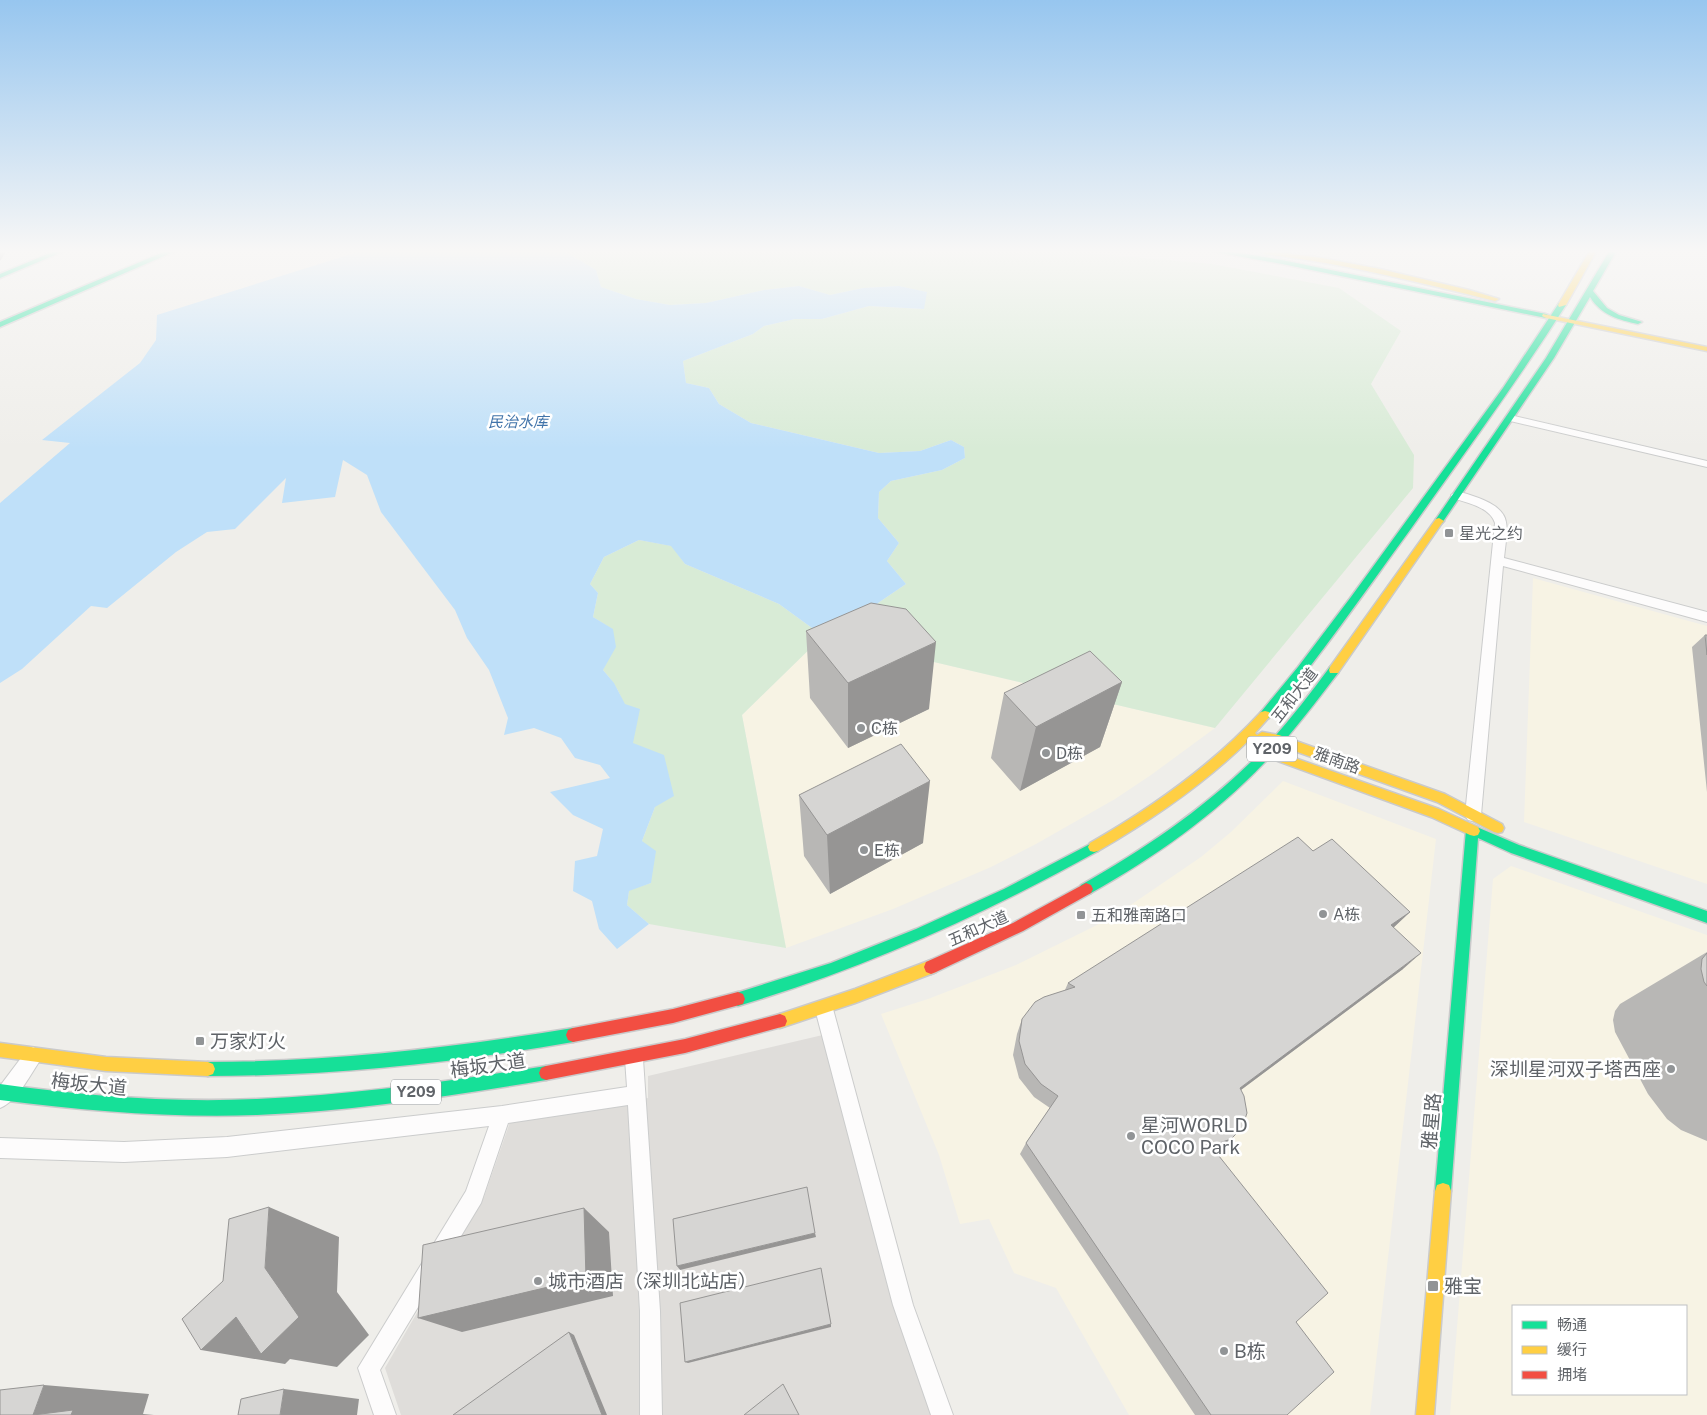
<svg xmlns="http://www.w3.org/2000/svg" width="1707" height="1415" font-family="'Public Sans','Noto Sans SC',sans-serif">
	<style>
		.commercial { fill: #f7f3e4; fill-rule: evenodd }
		.industrial { fill: #dfddda }
		.green { fill: #d8ebd6 }
		.water { fill: #bfe0f9 }
		.lines { fill: none; stroke-linecap: round; stroke-linejoin: round }
		.street-casing { stroke: #cbcccc; stroke-width: 2 }
		.fast-casing { stroke: #cacacb; stroke-width: 3 }
		.slow-casing { stroke: #cacacb; stroke-width: 3 }
		.jam-casing { stroke: #cacacb; stroke-width: 3 }
		.street { fill: #fdfcfc; fill-rule: evenodd }
		.fast { fill: #16e098; fill-rule: evenodd }
		.slow { fill: #ffcf43; fill-rule: evenodd }
		.jam { fill: #f24e42; fill-rule: evenodd }
		.wall { fill: #b8b7b5 }
		.shaded-wall { fill: #969594 }
		.building { fill: #d6d5d3; stroke: #969594 }
		.poi-dot { fill: #919496; stroke: #fff; stroke-width: 2 }
		.labels { text-anchor: middle; stroke-width: 5; stroke-linejoin: round; paint-order: stroke }
		.far-water-label { font-size: 15px; font-style: italic; fill: #4174aa; stroke: #fff }
		.shield { fill: #fff; stroke: #8f9295; stroke-width: 1 }
		.shield-label { font-size: 15px; font-weight: bold; fill: #5f6368 }
		.poi-label { font-size: 16px; fill: #5f6368; stroke: #fff; text-anchor: start }
		.street-label { font-size: 16px; fill: #5f6368; stroke: #fff }
		.near-poi-label { font-size: 19px; fill: #5f6368; stroke: #fff; text-anchor: start }
		.near-street-label { font-size: 19px; fill: #5f6368; stroke: #fff }
	</style>
	<rect width="100%" height="100%" fill="#efeeea"/>
	<path class="commercial" d="M 1533,578 L 1707,626 L 1707,884 L 1524,822 Z
		M 823,636 L 1215,728 L 1151,775 L 1115,799 L 1036,844 L 991,867 L 893,909 L 786,948 L 742,715 Z
		M 1283,781 L 1436,839 L 1370,1415 L 1129,1415 L 1056,1288 L 1014,1273 L 989,1219 L 960,1224 L 939,1155 L 881,1014 L 928,999 L 1016,965 L 1095,926 L 1132,904 L 1201,857 L 1231,832 Z
		M 1511,866 L 1707,935 L 1707,1415 L 1450,1415 L 1493,879 ZM 1513,1306 L 1686,1306 L 1686,1394 L 1513,1394 Z"/>
	<path class="industrial" d="M 827,1034 L 944,1415 L 401,1415 L 385,1368 L 484,1197 L 510,1122 L 648,1098 L 648,1076 Z"/>
	<path class="green" d="M 562,250 L 1054,250 L 1212,264 L 1339,288 L 1401,331 L 1371,384 L 1414,455 L 1413,488 L 1215,728 L 823,636 L 742,715 L 786,948 L 649,924 L 627,905 L 629,890 L 651,883 L 642,841 L 655,807 C 648,787 640,766 633,745 C 623,712 629,699 603,670 L 612,629 L 593,617 L 598,593 L 590,584 L 604,557 L 639,540 L 672,546 L 685,564 L 779,604 L 823,636 L 861,624 L 878,603 L 906,584 L 887,561 L 899,543 L 878,518 L 879,492 L 891,481 L 942,470 L 965,458 L 964,447 L 951,440 L 920,451 L 879,453 L 751,423 L 719,404 L 709,388 L 686,383 L 683,361 L 753,334 L 764,326 L 795,319 L 822,319 L 869,306 L 923,309 L 926,292 L 899,286 L 863,288 L 830,295 L 799,286 L 764,290 L 706,303 L 670,305 L 636,299 L 601,287 L 596,270 Z"/>
	<path class="water" d="M 364,250 L 562,250 L 596,270 L 601,287 L 636,299 L 670,305 L 706,303 L 764,290 L 799,286 L 830,295 L 863,288 L 899,286 L 927,292 L 924,309 L 869,306 L 822,319 L 795,319 L 764,326 L 753,334 L 683,361 L 686,383 L 709,388 L 719,404 L 751,423 L 879,453 L 920,451 L 951,440 L 964,447 L 965,458 L 942,470 L 891,481 L 879,492 L 878,518 L 899,543 L 887,561 L 906,584 L 878,603 L 861,624 L 823,636 L 779,604 L 685,564 L 671,546 L 639,540 L 604,557 L 590,584 L 598,593 L 593,617 L 613,629 L 616,647 L 603,670 L 614,683 L 625,704 L 640,709 L 633,743 L 664,755 L 674,796 L 655,807 L 642,841 L 656,851 L 651,883 L 629,891 L 627,905 L 649,924 L 617,949 L 599,929 L 592,901 L 573,891 L 575,861 L 597,856 L 603,829 L 573,815 L 550,792 L 610,778 L 600,765 L 575,758 L 561,738 L 534,728 L 504,735 L 508,718 L 489,670 L 467,638 L 455,610 L 381,512 L 367,475 L 343,460 L 335,497 L 282,503 L 286,478 L 235,529 L 207,532 L 176,552 L 107,608 L 91,606 L 22,669 L 0,683 L 0,503 L 70,443 L 42,440 L 140,363 L 156,340 L 157,315 Z"/>
	<g class="lines">
		<g class="street-casing">
			<path id="street" d="M 1510,415 L 1707,461 L 1707,467 L 1506,420 L 1505,418 Z
				M 1457,491 C 1473,496 1503,503 1506,522 C 1508,532 1505,547 1504,558 L 1707,612 L 1707,622 L 1503,566 L 1481,815 L 1478,820 L 1473,821 L 1468,820 L 1465,815 L 1495,523 C 1490,507 1467,503 1453,498 L 1451,495 Z
				M 824,1000 L 830,1003 L 833,1009 L 913,1305 L 953,1415 L 931,1415 L 893,1305 L 815,1009 L 818,1003 Z
				M 33,1047 L 39,1050 L 42,1056 L 39,1062 C 29,1077 17,1101 0,1108 L 0,1086 L 27,1050 Z
				M 634,1050 L 640,1053 L 643,1059 L 660,1311 L 662,1415 L 640,1415 L 640,1311 L 628,1105 L 508,1123 L 481,1203 L 380,1370 L 396,1415 L 374,1415 L 358,1368 L 466,1191 L 489,1126 L 227,1157 L 124,1162 L 0,1158 L 0,1138 L 124,1142 L 227,1137 L 502,1106 L 627,1087 L 625,1059 L 628,1053 Z"/>
		</g>
		<g class="fast-casing">
			<path id="fast" d="M 57,250 L 67,250 L 0,278 L 0,274 Z
				M 168,250 L 178,250 L 0,327 L 0,322 Z
				M 1204,250 L 1223,250 L 1282,260 L 1546,314 L 1550,316 L 1546,318 L 1282,264 Z
				M 1610,250 L 1617,250 L 1593,291 L 1607,308 L 1619,315 L 1642,322 L 1638,324 C 1619,320 1601,315 1590,297 L 1554,358 L 1442,523 L 1436,523 L 1436,519 L 1546,358 Z
				M 1559,303 L 1566,305 C 1517,382 1463,455 1410,530 C 1364,593 1319,658 1269,718 L 1261,718 L 1259,715 L 1261,712 L 1298,667 L 1351,597 L 1503,388 Z
				M 1334,666 L 1339,670 L 1338,673 C 1315,703 1292,734 1266,761 C 1215,815 1155,857 1091,893 L 1086,895 L 1081,893 L 1079,889 L 1081,885 C 1145,849 1205,808 1257,756 C 1284,728 1307,698 1330,667 Z
				M 1472,825 L 1519,845 L 1707,911 L 1707,923 L 1511,853 L 1478,838 L 1451,1191 L 1449,1197 L 1443,1199 L 1437,1197 L 1435,1191 L 1466,830 L 1468,826 Z
				M 1094,842 L 1098,843 L 1100,847 L 1098,851 C 983,915 865,968 738,1006 L 733,1004 L 731,999 L 733,994 L 831,963 L 916,929 L 1004,889 Z
				M 573,1028 L 578,1030 L 580,1035 L 578,1040 L 573,1042 C 452,1063 331,1076 208,1076 L 203,1074 L 201,1069 L 203,1064 L 208,1062 C 331,1062 452,1048 573,1028 Z
				M 546,1066 L 551,1068 L 553,1073 L 551,1078 L 546,1080 C 450,1096 354,1111 257,1115 C 171,1118 85,1111 0,1100 L 0,1084 C 85,1096 171,1103 257,1099 C 354,1095 450,1081 546,1066 Z"/>
		</g>
		<g class="slow-casing">
			<path id="slow" d="M 1262,250 L 1322,258 L 1380,269 L 1469,290 L 1499,299 L 1495,301 C 1418,282 1343,263 1264,254 L 1261,252 Z
				M 1590,250 L 1597,250 L 1566,305 L 1559,307 L 1558,305 Z
				M 1543,314 L 1707,347 L 1707,351 L 1546,318 L 1542,316 Z
				M 1439,518 L 1444,521 L 1442,523 L 1338,673 L 1330,673 L 1329,670 L 1330,667 L 1436,519 Z
				M 1265,711 L 1269,712 L 1271,715 L 1255,733 L 1257,735 L 1262,732 L 1279,735 L 1445,794 L 1502,824 L 1504,828 L 1502,832 L 1498,833 L 1494,832 L 1437,802 L 1278,745 L 1264,742 L 1272,750 L 1439,809 L 1478,827 L 1480,831 L 1478,835 L 1474,836 L 1470,835 L 1431,817 L 1264,756 L 1248,741 C 1203,785 1153,819 1098,851 L 1094,852 L 1090,851 L 1088,847 L 1090,843 C 1153,807 1211,766 1261,712 Z
				M 931,960 L 936,962 L 938,967 L 936,972 L 855,1003 L 780,1028 L 775,1026 L 773,1021 L 775,1016 L 780,1014 L 855,989 Z
				M 0,1043 L 106,1057 L 208,1062 L 213,1064 L 215,1069 L 213,1074 L 208,1076 L 106,1071 L 0,1057 Z
				M 1443,1183 L 1449,1185 L 1451,1191 L 1434,1415 L 1416,1415 L 1435,1191 L 1437,1185 Z"/>
		</g>
		<g class="jam-casing">
			<path id="jam" d="M 1086,883 L 1091,885 L 1093,889 L 1091,893 L 1023,931 L 936,972 L 931,974 L 926,972 L 924,967 L 926,962 L 1013,923 Z
				M 738,992 L 743,994 L 745,999 L 743,1004 L 673,1023 L 573,1042 L 568,1040 L 566,1035 L 568,1030 L 573,1028 L 673,1009 Z
				M 780,1014 L 785,1016 L 787,1021 L 785,1026 L 685,1053 L 546,1080 L 541,1078 L 539,1073 L 541,1068 L 546,1066 L 685,1039 Z"/>
		</g>
		<use href="#street" class="street"/>
		<use href="#fast" class="fast"/>
		<use href="#slow" class="slow"/>
		<use href="#jam" class="jam"/>
	</g>
	<path class="wall" d="M 806,631 L 929,709 L 848,748 L 810,698 Z
		M 1705,635 L 1707,635 L 1707,792 L 1692,647 Z
		M 1122,682 L 1100,747 L 1020,791 L 991,758 L 1004,693 Z
		M 799,795 L 923,843 L 830,894 L 804,856 Z
		M 1313,851 L 1410,912 L 1393,928 L 1403,969 L 1241,1090 L 1231,1139 L 1218,1150 L 1215,1151 L 1296,1322 L 1287,1415 L 1195,1415 L 1020,1154 L 1026,1143 L 1050,1108 L 1034,1097 L 1019,1078 L 1013,1055 L 1017,1034 L 1022,1019 L 1065,990 L 1068,983 Z
		M 1707,952 L 1707,1141 L 1681,1130 L 1667,1119 L 1648,1094 L 1615,1032 L 1613,1020 L 1615,1011 L 1620,1004 Z"/>
	<path class="shaded-wall" d="M 0,250 L 7,250 L 0,261 Z
		M 936,642 L 929,709 L 848,748 L 848,683 Z
		M 1122,682 L 1100,747 L 1020,791 L 1036,727 Z
		M 930,781 L 923,843 L 830,894 L 827,835 Z
		M 1410,912 L 1393,928 L 1391,925 Z
		M 1421,953 L 1403,969 L 1226,1101 L 1240,1088 Z
		M 1231,1139 L 1218,1150 L 1199,1158 L 1211,1146 Z
		M 269,1207 L 339,1237 L 337,1292 L 369,1335 L 337,1367 L 290,1359 L 285,1364 L 201,1350 L 265,1268 Z
		M 584,1208 L 609,1232 L 613,1296 L 462,1332 L 418,1318 Z
		M 815,1233 L 816,1237 L 680,1270 L 677,1266 Z
		M 831,1324 L 831,1327 L 688,1363 L 685,1362 Z
		M 569,1332 L 574,1335 L 607,1415 L 602,1415 Z
		M 44,1385 L 149,1394 L 143,1414 L 154,1415 L 33,1415 Z
		M 284,1389 L 359,1399 L 357,1415 L 280,1415 Z"/>
	<path class="building" d="M 871,603 L 906,609 L 936,642 L 848,683 L 806,631 Z
		M 1705,635 L 1707,635 L 1707,655 Z
		M 1090,651 L 1122,682 L 1036,727 L 1004,693 Z
		M 901,744 L 930,781 L 827,835 L 799,795 Z
		M 1298,837 L 1313,851 L 1332,839 L 1410,912 L 1391,925 L 1421,953 L 1240,1088 L 1244,1096 L 1247,1113 L 1242,1128 L 1231,1139 L 1211,1146 L 1328,1293 L 1296,1322 L 1334,1372 L 1287,1415 L 1211,1415 L 1026,1143 L 1058,1096 L 1041,1084 L 1025,1064 L 1019,1041 L 1022,1019 L 1035,1002 L 1044,997 L 1075,987 L 1068,983 Z
		M 1707,953 L 1707,986 L 1704,982 L 1701,969 L 1702,959 Z
		M 807,1187 L 815,1233 L 677,1266 L 673,1219 Z
		M 269,1207 L 265,1268 L 299,1317 L 261,1354 L 236,1317 L 201,1350 L 182,1319 L 223,1281 L 229,1219 Z
		M 584,1208 L 586,1278 L 418,1318 L 423,1245 Z
		M 821,1268 L 831,1324 L 685,1362 L 680,1303 Z
		M 569,1332 L 602,1415 L 453,1415 Z
		M 783,1384 L 799,1415 L 744,1415 Z
		M 44,1385 L 33,1415 L 73,1410 L 71,1415 L 0,1415 L 0,1390 Z
		M 284,1389 L 280,1415 L 238,1415 L 241,1399 Z"/>
	<linearGradient id="sky" x2="0" y2="1"><stop stop-color="#97c6ef"/><stop offset="0.56" stop-color="#f8f7f6"/><stop offset="1" stop-color="#f8f7f6" stop-opacity="0"/></linearGradient>
	<rect width="1707" height="449" fill="url(#sky)"/>
	<g class="poi-dot">
		<rect x="1444" y="528" width="10" height="10" rx="2.5"/>
		<circle cx="861" cy="728" r="5"/>
		<circle cx="1046" cy="753" r="5"/>
		<circle cx="864" cy="850" r="5"/>
		<circle cx="1323" cy="914" r="5"/>
		<rect x="1076" y="910" width="10" height="10" rx="2.5"/>
		<rect x="195" y="1036" width="10" height="10" rx="2.5"/>
		<circle cx="1671" cy="1069" r="5"/>
		<circle cx="1131" cy="1136" r="5"/>
		<circle cx="538" cy="1281" r="5"/>
		<rect x="1427" y="1280" width="12" height="12" rx="2.5"/>
		<circle cx="1224" cy="1351" r="5"/>
	</g>
	<g class="labels">
		<g class="far-water-label">
			<text x="518" y="427">民治水库</text>
		</g>
		<g class="shield">
			<rect x="1247" y="736.5" width="50" height="25" rx="4"/>
			<rect x="391" y="1079.5" width="50" height="25" rx="4"/>
		</g>
		<g class="shield-label">
			<text x="1272" y="754">Y209</text>
			<text x="416" y="1097">Y209</text>
		</g>
		<g class="poi-label">
			<text x="1459" y="539">星光之约</text>
			<text x="871" y="734">C栋</text>
			<text x="1056" y="759">D栋</text>
			<text x="874" y="856">E栋</text>
			<text x="1333" y="920">A栋</text>
			<text x="1091" y="921">五和雅南路口</text>
		</g>
		<g class="street-label">
			<text transform="translate(1294 695) rotate(-52)" y="6">五和大道</text>
			<text transform="translate(1337 760) rotate(20)" y="6">雅南路</text>
			<text transform="translate(978 928) rotate(-24)" y="6">五和大道</text>
		</g>
		<g class="near-poi-label">
			<text x="210" y="1048">万家灯火</text>
			<text x="1661" y="1076" text-anchor="end">深圳星河双子塔西座</text>
			<text x="1141" y="1132">星河WORLD<tspan x="1141" dy="22">COCO Park</tspan></text>
			<text x="548" y="1288">城市酒店（深圳北站店）</text>
			<text x="1444" y="1293">雅宝</text>
			<text x="1234" y="1358">B栋</text>
		</g>
		<g class="near-street-label">
			<text transform="translate(488 1065) rotate(-8)" y="7">梅坂大道</text>
			<text transform="translate(89 1084) rotate(6)" y="7">梅坂大道</text>
			<text transform="translate(1431 1121) rotate(-85)" y="7">雅星路</text>
		</g>
	</g>
	<rect x="1512" y="1305" width="175" height="90" fill="#ffffff" stroke="#bfc1c3"/>
	<rect x="1522" y="1321" width="25" height="8" fill="#16e098" stroke="#bfc1c3"/>
	<text x="1557" y="1330" font-size="15" fill="#5f6368">畅通</text>
	<rect x="1522" y="1346" width="25" height="8" fill="#ffcf43" stroke="#bfc1c3"/>
	<text x="1557" y="1355" font-size="15" fill="#5f6368">缓行</text>
	<rect x="1522" y="1371" width="25" height="8" fill="#f24e42" stroke="#bfc1c3"/>
	<text x="1557" y="1380" font-size="15" fill="#5f6368">拥堵</text>
</svg>
